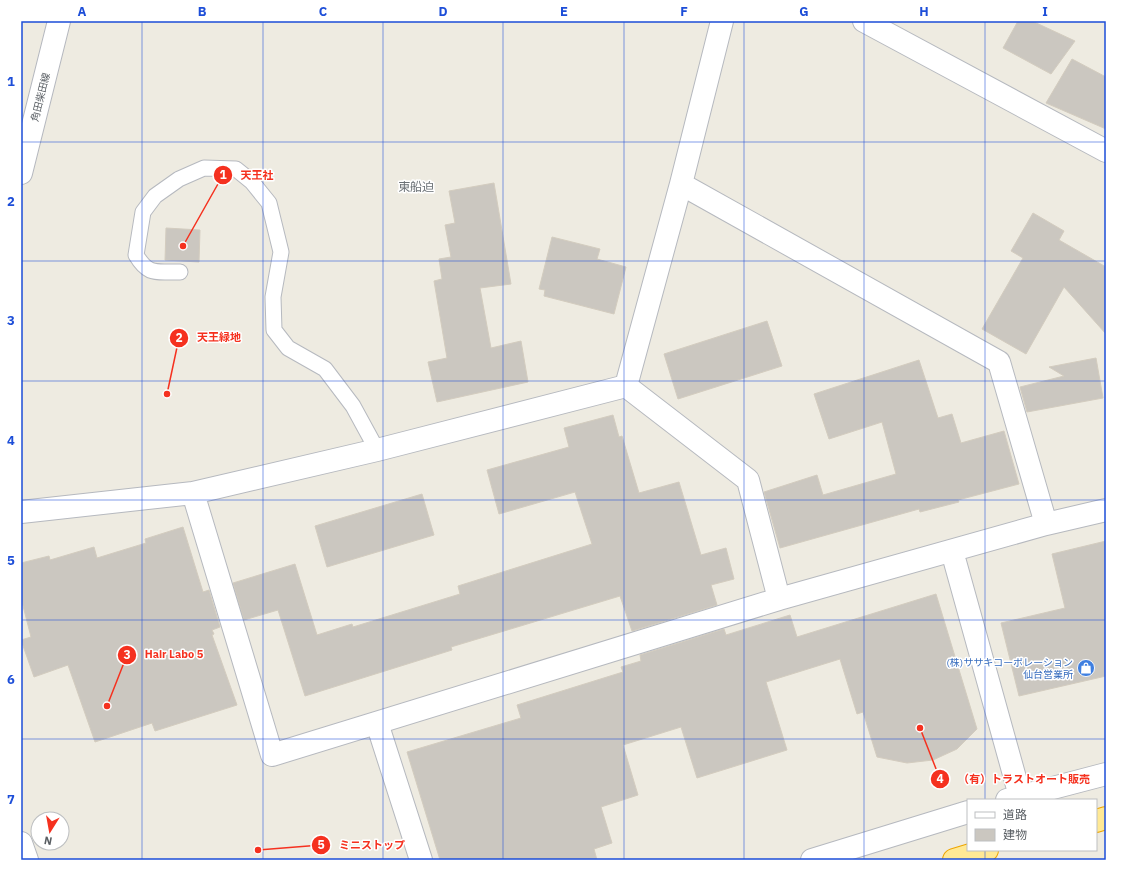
<svg xmlns="http://www.w3.org/2000/svg" width="1127" height="881" font-family="'IBM Plex Sans','Noto Sans JP',sans-serif">
	<style>
		.building { fill: #cbc7c0; stroke: #d3ccbf }
		.lines { fill: none; stroke-linecap: round; stroke-linejoin: round }
		.service-casing { stroke: #b6b9bf; stroke-width: 17 }
		.minor-casing { stroke: #b6b9bf; stroke-width: 24 }
		.secondary-casing { stroke: #b5b8bf; stroke-width: 24 }
		.trunk-casing { stroke: #eea500; stroke-width: 24 }
		.service { stroke: #fff; stroke-width: 15 }
		.minor { stroke: #fff; stroke-width: 22 }
		.secondary { stroke: #fff; stroke-width: 22 }
		.trunk { stroke: #ffe995; stroke-width: 22 }
		.grid { fill: none; stroke: #1d4ed8; stroke-width: 1; stroke-opacity: 0.55 }
		.labels { text-anchor: middle; stroke-width: 3; stroke-linejoin: round; paint-order: stroke }
		.street-label { font-size: 10px; fill: #595e63; stroke: #fff }
		.shop-label { font-size: 10px; fill: #366cbe; stroke: #fff; text-anchor: end }
		.quarter-label { font-size: 12px; fill: #6a7075; stroke: #fff }
		.leader { fill: none; stroke: #f5311f; stroke-width: 1.5 }
		.callout-dot { fill: #f5311f; stroke: #fff; stroke-width: 1.5 }
		.mark-label { font-size: 12px; text-anchor: middle; font-weight: bold; fill: #fff }
		.callout-label { font-size: 11px; text-anchor: middle; font-weight: bold; fill: #f5311f; stroke: #fff; stroke-width: 3; stroke-linejoin: round; paint-order: stroke }
		.neatline { fill: none; stroke: #1d4ed8; stroke-width: 1.5 }
		.grid-label { font-size: 13px; text-anchor: middle; font-weight: bold; fill: #1d4ed8 }
	</style>
	<rect width="100%" height="100%" fill="#eeebe1"/>
	<path class="building" d="M 1018,21 L 1032,21 L 1075,41 L 1051,74 L 1003,48 Z
		M 1072,59 L 1106,77 L 1106,129 L 1046,103 Z
		M 494,183 L 511,284 L 480,288 L 491,348 L 521,341 L 528,382 L 437,402 L 428,362 L 447,358 L 434,281 L 442,279 L 439,259 L 451,257 L 445,225 L 455,223 L 449,191 Z
		M 1033,213 L 1064,231 L 1059,240 L 1106,267 L 1106,334 L 1064,287 L 1026,354 L 982,329 L 1023,258 L 1011,251 Z
		M 166,228 L 200,230 L 199,262 L 165,260 Z
		M 552,237 L 600,249 L 597,259 L 626,267 L 614,314 L 544,296 L 545,290 L 539,289 Z
		M 767,321 L 782,366 L 678,399 L 664,354 Z
		M 1096,358 L 1103,398 L 1027,412 L 1020,387 L 1064,376 L 1049,367 Z
		M 919,360 L 938,418 L 952,414 L 961,443 L 1004,431 L 1019,484 L 958,500 L 959,502 L 920,512 L 919,509 L 780,548 L 764,492 L 817,475 L 823,495 L 896,474 L 882,422 L 829,439 L 814,394 Z
		M 613,415 L 619,437 L 622,436 L 639,493 L 679,482 L 701,555 L 726,548 L 734,579 L 711,585 L 717,605 L 632,631 L 620,596 L 451,647 L 452,650 L 305,696 L 278,610 L 244,620 L 233,583 L 295,564 L 317,635 L 352,624 L 353,627 L 460,594 L 458,586 L 592,544 L 575,492 L 499,514 L 487,470 L 569,447 L 564,428 Z
		M 422,494 L 434,535 L 327,567 L 315,526 Z
		M 183,527 L 203,592 L 209,590 L 220,627 L 212,630 L 214,634 L 212,635 L 237,705 L 155,731 L 152,723 L 95,742 L 68,665 L 34,677 L 21,640 L 31,637 L 21,598 L 21,563 L 49,556 L 50,560 L 94,547 L 97,558 L 146,543 L 145,539 Z
		M 1106,541 L 1106,676 L 1019,696 L 1001,623 L 1065,608 L 1052,554 Z
		M 936,594 L 977,729 L 957,749 L 933,760 L 907,763 L 877,757 L 863,712 L 857,714 L 840,659 L 766,682 L 787,750 L 697,778 L 681,727 L 623,745 L 638,795 L 601,807 L 612,843 L 594,849 L 597,860 L 440,860 L 407,752 L 521,718 L 517,705 L 623,672 L 621,667 L 641,661 L 640,655 L 724,629 L 726,635 L 790,615 L 797,637 Z"/>
	<g class="lines">
		<g class="service-casing">
			<path id="service" d="M 180,272 C 157,271 149,277 136,255 L 143,212 L 155,196 L 179,179 L 204,168 L 236,169 L 252,182 L 269,203 L 281,252 L 273,297 L 274,330 L 288,348 L 325,369 L 353,406 L 377,450"/>
		</g>
		<g class="minor-casing">
			<path id="minor" d="M 722,21 L 681,184 L 626,386 L 377,450 L 193,493 L 272,755 L 779,599
				M 864,21 L 1106,151
				M 681,184 L 999,362 L 1046,524 L 1106,510
				M 626,386 L 748,480 L 779,599 L 1046,524
				M 21,512 L 193,493
				M 952,551 L 1020,796
				M 377,723 L 421,860
				M 1007,800 L 1106,774
				M 812,860 L 968,812"/>
		</g>
		<g class="secondary-casing">
			<path id="secondary" d="M 21,173 L 59,21
				M 21,843 L 27,860"/>
		</g>
		<g class="trunk-casing">
			<path id="trunk" d="M 1096,821 L 1106,818
				M 954,860 L 987,850"/>
		</g>
		<use href="#service" class="service"/>
		<use href="#minor" class="minor"/>
		<use href="#secondary" class="secondary"/>
		<use href="#trunk" class="trunk"/>
	</g>
	<path class="grid" d="M 142,21 L 142,860M 263,21 L 263,860M 383,21 L 383,860M 503,21 L 503,860M 624,21 L 624,860M 744,21 L 744,860M 864,21 L 864,860M 985,21 L 985,800M 21,142 L 1106,142M 21,261 L 1106,261M 21,381 L 1106,381M 21,500 L 1106,500M 21,620 L 1106,620M 21,739 L 1106,739M 985,850 L 985,860"/>
	<defs>
		<g id="shop-disc" transform="scale(0.9)"><circle r="9.5" fill="#3f7fe0" stroke="#fff"/><path d="M-5-2.5h2.3a2.7 3.5 0 0 1 5.4 0H5L5.5 6h-11ZM-1.5-2.5h3a1.5 2.3 0 0 0-3 0Z" fill="#fff"/></g>
	</defs>
	<g fill-rule="evenodd">
		<use href="#shop-disc" x="1086" y="668"/>
	</g>
	<g class="labels">
		<g class="street-label">
			<text transform="translate(40 97) rotate(-76)" y="4">角田柴田線</text>
		</g>
		<g class="shop-label">
			<text x="1073" y="666">(株)ササキコーポレーション<tspan x="1073" dy="12">仙台営業所</tspan></text>
		</g>
		<g class="quarter-label">
			<text x="416" y="191">東船迫</text>
		</g>
	</g>
	<path class="leader" d="M183 246L223 175M167 394L179 338M107 706L127 655M920 728L940 779M258 850L321 845"/>
	<g class="callout-dot">
		<circle cx="183" cy="246" r="4"/>
		<circle cx="167" cy="394" r="4"/>
		<circle cx="107" cy="706" r="4"/>
		<circle cx="920" cy="728" r="4"/>
		<circle cx="258" cy="850" r="4"/>
		<circle cx="223" cy="175" r="10"/>
		<circle cx="179" cy="338" r="10"/>
		<circle cx="127" cy="655" r="10"/>
		<circle cx="940" cy="779" r="10"/>
		<circle cx="321" cy="845" r="10"/>
	</g>
	<g class="mark-label">
		<text x="223" y="179">1</text>
		<text x="179" y="342">2</text>
		<text x="127" y="659">3</text>
		<text x="940" y="783">4</text>
		<text x="321" y="849">5</text>
	</g>
	<g class="callout-label">
		<text x="257" y="179">天王社</text>
		<text x="219" y="341">天王緑地</text>
		<text x="174" y="658">Hair Labo 5</text>
		<text x="1024" y="783">（有）トラストオート販売</text>
		<text x="372" y="849">ミニストップ</text>
	</g>
	<rect width="1127" height="881" fill="none" stroke="#ffffff" stroke-width="44"/>
	<rect x="967" y="799" width="130" height="52" fill="#ffffff" stroke="#bdbfc1"/>
	<rect x="975" y="812" width="20" height="6" fill="#ffffff" stroke="#bdbfc1"/>
	<text x="1003" y="819" font-size="12" fill="#595e63">道路</text>
	<rect x="975" y="829" width="20" height="12" fill="#cbc7c0" stroke="#bdbfc1"/>
	<text x="1003" y="839" font-size="12" fill="#595e63">建物</text>
	<g transform="translate(50 831) rotate(191)"><circle r="19" fill="#ffffff" stroke="#bdbfc1"/>
	<path d="M0-3L7 15L0 10L-7 15Z" fill="#f5311f"/>
	<text y="-6" font-size="11" font-weight="bold" text-anchor="middle" fill="#595e63">N</text>
	</g>
	<rect x="22" y="22" width="1083" height="837" class="neatline"/>
	<g class="grid-label">
		<text x="82" y="16">A</text>
		<text x="202" y="16">B</text>
		<text x="323" y="16">C</text>
		<text x="443" y="16">D</text>
		<text x="564" y="16">E</text>
		<text x="684" y="16">F</text>
		<text x="804" y="16">G</text>
		<text x="924" y="16">H</text>
		<text x="1045" y="16">I</text>
		<text x="11" y="86">1</text>
		<text x="11" y="206">2</text>
		<text x="11" y="325">3</text>
		<text x="11" y="445">4</text>
		<text x="11" y="565">5</text>
		<text x="11" y="684">6</text>
		<text x="11" y="804">7</text>
	</g>
</svg>
